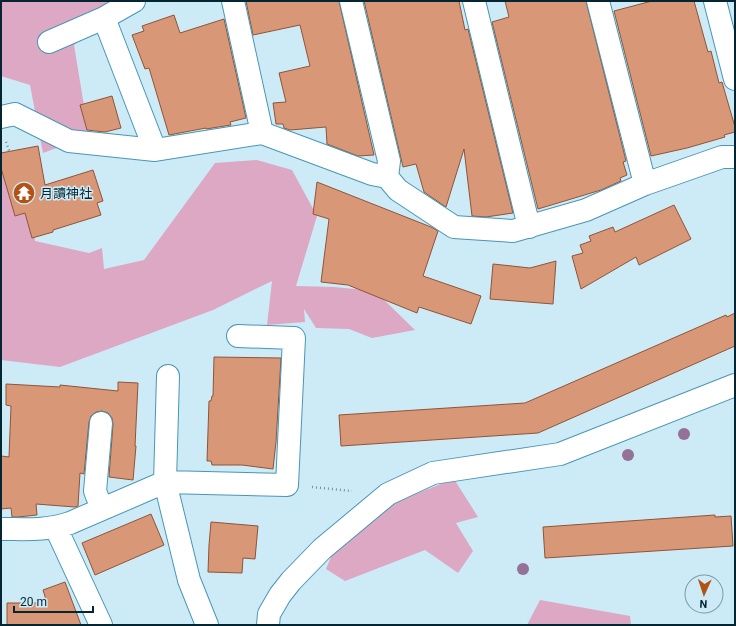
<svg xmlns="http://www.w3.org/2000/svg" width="736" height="626" font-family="Roboto,'Noto Sans JP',sans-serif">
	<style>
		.green { fill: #dda8c3 }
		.building { fill: #d89878; stroke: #8f5437 }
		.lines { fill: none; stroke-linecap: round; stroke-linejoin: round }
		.minor-casing { stroke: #4896b5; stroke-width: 24 }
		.path { stroke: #71919d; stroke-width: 2.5; stroke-dasharray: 1 3; stroke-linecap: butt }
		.minor { stroke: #fff; stroke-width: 22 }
		.tree { fill: #957097 }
		.labels { text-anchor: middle; stroke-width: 3; stroke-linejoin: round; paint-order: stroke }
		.poi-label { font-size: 13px; fill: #042632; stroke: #cdeaf7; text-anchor: start }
	</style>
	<rect width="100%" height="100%" fill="#cdeaf7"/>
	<path class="green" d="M 1,1 L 130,1 L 74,45 L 89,136 L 43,153 L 30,85 L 1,76 Z
		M 257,160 L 292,170 L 317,216 L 296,286 L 334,287 L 375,291 L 415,330 L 372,338 L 349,329 L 316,328 L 304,309 L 305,322 L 267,325 L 272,281 L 213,310 L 60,367 L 1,360 L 1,167 L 29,189 L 35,241 L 89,253 L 102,248 L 104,269 L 144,260 L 215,163 Z
		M 454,479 L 478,517 L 456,523 L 473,551 L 458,573 L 425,550 L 345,581 L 326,569 L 338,540 L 375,514 L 405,498 Z
		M 540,600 L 630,616 L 631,625 L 527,625 Z"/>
	<path class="building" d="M 246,1 L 339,1 L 374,155 L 358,156 L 327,144 L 326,127 L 290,130 L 284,128 L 283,124 L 276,124 L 273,103 L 286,102 L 279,73 L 310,66 L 300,25 L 253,35 Z
		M 364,1 L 459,1 L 465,30 L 468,29 L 513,213 L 486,217 L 472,216 L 464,149 L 446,207 L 424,192 L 416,164 L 403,167 Z
		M 505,1 L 586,1 L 626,161 L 623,162 L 627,175 L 620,178 L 621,181 L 601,190 L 538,209 L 492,22 L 509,17 Z
		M 652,1 L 694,1 L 708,52 L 711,51 L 719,83 L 722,82 L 735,127 L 735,132 L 724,135 L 725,137 L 687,148 L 651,156 L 614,11 Z
		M 174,15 L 180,33 L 224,19 L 246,118 L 230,122 L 231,125 L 206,129 L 206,128 L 169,135 L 149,68 L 145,69 L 132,35 L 144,31 L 142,26 Z
		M 112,96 L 121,128 L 105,132 L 87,130 L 80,105 Z
		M 38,146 L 45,185 L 93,170 L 103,201 L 97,203 L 101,215 L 53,230 L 53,232 L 32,238 L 25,213 L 15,216 L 1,168 L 1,153 Z
		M 317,182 L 431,227 L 438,231 L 423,276 L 481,296 L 471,324 L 419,307 L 417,313 L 348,285 L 321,282 L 329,219 L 313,214 Z
		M 674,205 L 691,239 L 639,265 L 636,257 L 581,289 L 572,256 L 583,253 L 580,245 L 591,241 L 589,236 L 613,227 L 615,232 Z
		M 556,261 L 553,304 L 490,299 L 493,264 L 530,268 Z
		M 735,313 L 735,346 L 538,433 L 341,446 L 339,415 L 525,403 L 726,315 L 727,317 Z
		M 214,357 L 281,358 L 276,442 L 273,469 L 242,465 L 212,465 L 211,461 L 207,461 L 209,401 L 211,401 L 212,396 L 213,396 Z
		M 118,382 L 138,383 L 135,446 L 136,446 L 133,480 L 109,477 L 113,424 L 112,418 L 108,413 L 102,411 L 96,412 L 91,416 L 89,422 L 84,474 L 80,473 L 78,506 L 75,507 L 36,504 L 37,515 L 18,517 L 12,517 L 11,508 L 1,509 L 1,456 L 9,457 L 11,406 L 6,405 L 6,384 L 60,387 L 60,385 L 118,391 Z
		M 151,514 L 164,545 L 95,575 L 82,543 Z
		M 715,515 L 715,517 L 731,516 L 733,546 L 545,558 L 543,527 Z
		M 211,522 L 258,526 L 255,559 L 243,558 L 242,573 L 208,572 L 209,545 Z
		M 65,582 L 81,625 L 7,625 L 7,603 L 47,603 L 43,590 Z"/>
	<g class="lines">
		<g class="minor-casing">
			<path id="minor" d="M 134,1 L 104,18 L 155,150 L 262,133 L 372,174 L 387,177 L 398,190 L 454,227 L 513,231 L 586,210 L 645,184 L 722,157 L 735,157
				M 233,1 L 262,133
				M 351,1 L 389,161 L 387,177
				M 474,1 L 529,227
				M 598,1 L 645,184
				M 715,1 L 735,79
				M 49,42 L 104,18
				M 1,117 L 15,114 L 69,141 L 155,150
				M 168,376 L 165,482 L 189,580 L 207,625
				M 101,423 L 95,491 L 102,509
				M 56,528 L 101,625
				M 1,529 C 25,529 47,531 70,523 L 165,482 L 287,485 L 294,338 L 238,336
				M 268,625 L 269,614 L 280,595 L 291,581 L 322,549 L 388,494 L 433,473 L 560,454 L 735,385"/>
		</g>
		<path class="path" d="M 6,142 L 10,153
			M 312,487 L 352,491"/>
		<use href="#minor" class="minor"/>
	</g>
	<g class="tree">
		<circle cx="684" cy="434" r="6"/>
		<circle cx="628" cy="455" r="6"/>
		<circle cx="523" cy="569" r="6"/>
	</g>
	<defs>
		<g id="temple-disc" transform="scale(1.15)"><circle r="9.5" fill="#b45215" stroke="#cdeaf7"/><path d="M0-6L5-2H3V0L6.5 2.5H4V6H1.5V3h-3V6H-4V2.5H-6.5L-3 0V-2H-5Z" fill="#fff"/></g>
	</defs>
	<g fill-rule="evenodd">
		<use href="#temple-disc" x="24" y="193"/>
	</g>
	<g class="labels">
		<g class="poi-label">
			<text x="40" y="198">月讀神社</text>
		</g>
	</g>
	<rect width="736" height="626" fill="none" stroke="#042632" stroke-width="4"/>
	<g transform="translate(704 594) rotate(183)"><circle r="19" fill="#cdeaf7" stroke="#7d9ca8"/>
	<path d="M0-3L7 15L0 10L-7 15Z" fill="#b45215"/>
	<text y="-6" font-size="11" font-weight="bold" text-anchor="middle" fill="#042632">N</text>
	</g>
	<path d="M14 606v6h79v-6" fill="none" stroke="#042632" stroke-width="2"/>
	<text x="20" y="606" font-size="12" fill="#042632" stroke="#cdeaf7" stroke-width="3" paint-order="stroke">20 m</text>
</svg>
